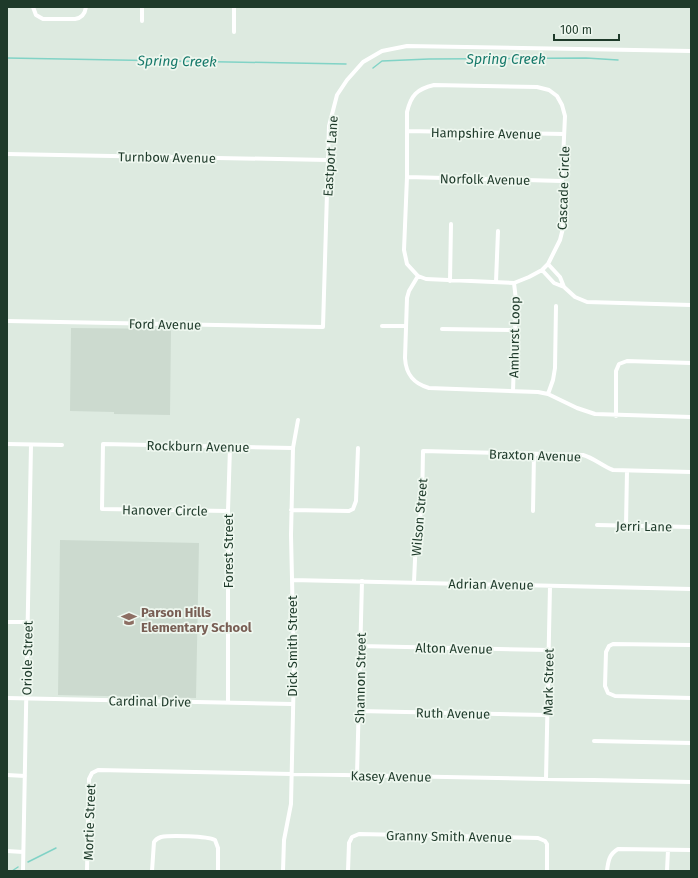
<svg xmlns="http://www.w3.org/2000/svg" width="698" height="878" font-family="'Fira Sans',sans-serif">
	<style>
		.built { fill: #ccdacf }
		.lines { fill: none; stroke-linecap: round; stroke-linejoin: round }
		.stream { stroke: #81d3c6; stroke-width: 1.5 }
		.minor { stroke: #fff; stroke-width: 4 }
		.labels { text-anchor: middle; stroke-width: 3.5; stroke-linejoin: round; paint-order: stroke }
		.street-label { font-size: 13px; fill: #1e3a2a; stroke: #eef7ef }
		.education-label { font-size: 13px; font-weight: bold; fill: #785e54; stroke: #eef7ef; text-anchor: start }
		.water-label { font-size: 14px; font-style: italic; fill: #16796a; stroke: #eef7ef }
	</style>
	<rect width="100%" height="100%" fill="#ddeae0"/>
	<path class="built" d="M 71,328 L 171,329 L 170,415 L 114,414 L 114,412 L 70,411 Z
		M 60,540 L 199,543 L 196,698 L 58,695 Z"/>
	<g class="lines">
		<path class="stream" d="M 7,58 L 346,64
			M 373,68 L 382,61 L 429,59 L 586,58 L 618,60
			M 28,862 L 56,848
			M 12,871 L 18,867"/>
		<path class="minor" d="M 33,7 L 36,15 L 43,19 L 75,19 C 82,18 85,14 86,7
			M 142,21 L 142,7
			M 234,32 L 234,7
			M 434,85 L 537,87 L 549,90 L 557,96 L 562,105 L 565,116 L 562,181 L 563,228 L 560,240 L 548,264 L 542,270 L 529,277 L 514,283 L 426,279 L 418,276 L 407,264 L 404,250 L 407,177 L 407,112 C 411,95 417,89 434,85 Z
			M 407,131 L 564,134
			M 7,154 L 328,160
			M 407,177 L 562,181
			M 548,264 L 560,277 L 564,287
			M 542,270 L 554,283 L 564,287 L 575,297 L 587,302 L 691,305
			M 418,276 L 409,291 L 407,298 L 405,358 C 406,375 414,384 429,388 L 538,392 L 548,394 L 577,408 L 595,414 L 691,417
			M 450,281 L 451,224
			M 496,282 L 498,231
			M 7,321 L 323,327 L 329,126 L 337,95 L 347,80 L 363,62 L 382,51 L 407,46 L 691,51
			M 382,326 L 406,326
			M 442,329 L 515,330
			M 513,391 L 516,300 L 514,283
			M 548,394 L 553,380 L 555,368 L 556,306
			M 616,416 L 616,371 L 619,364 L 627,361 L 691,363
			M 7,444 L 62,445
			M 291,510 L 349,511 L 353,509 L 356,501 L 358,448
			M 228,511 L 102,509 L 103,444 L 293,448
			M 533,511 L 534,454
			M 597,525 L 691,527
			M 626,526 L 627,471
			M 292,580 L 691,589
			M 414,582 L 416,538 L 422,507 L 423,451 L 583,455 C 594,458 602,466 613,470 L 691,472
			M 7,622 L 28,622
			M 691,645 L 613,644 L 609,646 L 606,652 L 605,686 L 608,693 L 615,696 L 691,698
			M 360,646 L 549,650
			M 7,698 L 292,704
			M 228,703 L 228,511 L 230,447
			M 359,711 L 547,715
			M 594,741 L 691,743
			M 7,775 L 25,776
			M 357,775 L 362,581
			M 546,779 L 550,586
			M 7,851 L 23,852
			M 23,871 L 31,445
			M 87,871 L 89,779 L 92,773 L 98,770 L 691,782
			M 152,871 L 154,842 C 156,839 158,838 161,837 C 170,835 207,836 215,840 L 218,848 L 218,871
			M 283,871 L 284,840 L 291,804 L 294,667 L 291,535 L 293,448 L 298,420
			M 348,871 L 349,843 L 352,837 L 359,834 L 538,838 L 545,841 L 547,844 L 547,871
			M 607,871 C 608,862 609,854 618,849 L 691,850
			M 667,871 L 668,850"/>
	</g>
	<defs>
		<g id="school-bare" transform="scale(1.2)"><path d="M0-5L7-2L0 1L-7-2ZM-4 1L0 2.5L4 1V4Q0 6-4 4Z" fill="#8d6e63" stroke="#eef7ef" stroke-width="2.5" paint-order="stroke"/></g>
	</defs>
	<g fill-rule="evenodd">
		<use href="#school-bare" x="129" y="619"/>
	</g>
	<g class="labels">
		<g class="street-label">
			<text transform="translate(486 133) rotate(1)" y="5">Hampshire Avenue</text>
			<text transform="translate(330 156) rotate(-86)" y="5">Eastport Lane</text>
			<text transform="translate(167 157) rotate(1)" y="5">Turnbow Avenue</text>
			<text transform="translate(485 179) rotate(1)" y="5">Norfolk Avenue</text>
			<text transform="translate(563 188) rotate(-88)" y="5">Cascade Circle</text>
			<text transform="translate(165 324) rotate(1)" y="5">Ford Avenue</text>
			<text transform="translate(514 337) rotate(-89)" y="5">Amhurst Loop</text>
			<text transform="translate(198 446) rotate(1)" y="5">Rockburn Avenue</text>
			<text transform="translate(535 455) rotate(2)" y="5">Braxton Avenue</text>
			<text transform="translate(165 510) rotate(1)" y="5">Hanover Circle</text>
			<text transform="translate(419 517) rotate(-85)" y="5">Wilson Street</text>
			<text transform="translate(644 526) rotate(1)" y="5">Jerri Lane</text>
			<text transform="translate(228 551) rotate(-90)" y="5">Forest Street</text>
			<text transform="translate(491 584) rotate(1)" y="5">Adrian Avenue</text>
			<text transform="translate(292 646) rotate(-90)" y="5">Dick Smith Street</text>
			<text transform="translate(454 648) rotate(1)" y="5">Alton Avenue</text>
			<text transform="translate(27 658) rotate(-89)" y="5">Oriole Street</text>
			<text transform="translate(360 678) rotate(-89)" y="5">Shannon Street</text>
			<text transform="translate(548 682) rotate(-89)" y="5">Mark Street</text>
			<text transform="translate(150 701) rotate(1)" y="5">Cardinal Drive</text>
			<text transform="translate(453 713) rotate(1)" y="5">Ruth Avenue</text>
			<text transform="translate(391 776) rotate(1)" y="5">Kasey Avenue</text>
			<text transform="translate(89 822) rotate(-88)" y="5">Mortie Street</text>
			<text transform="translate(449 836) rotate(1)" y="5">Granny Smith Avenue</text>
		</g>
		<g class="education-label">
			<text x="141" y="617">Parson Hills<tspan x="141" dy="15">Elementary School</tspan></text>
		</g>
		<g class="water-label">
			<text x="506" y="64">Spring Creek</text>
			<text transform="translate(177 61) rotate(1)" y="5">Spring Creek</text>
		</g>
	</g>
	<rect width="698" height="878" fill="none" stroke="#1e3a2a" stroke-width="16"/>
	<path d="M554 34v6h65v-6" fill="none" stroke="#1e3a2a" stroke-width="2"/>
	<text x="560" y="34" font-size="12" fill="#1e3a2a" stroke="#eef7ef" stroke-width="3" paint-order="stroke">100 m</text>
</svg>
